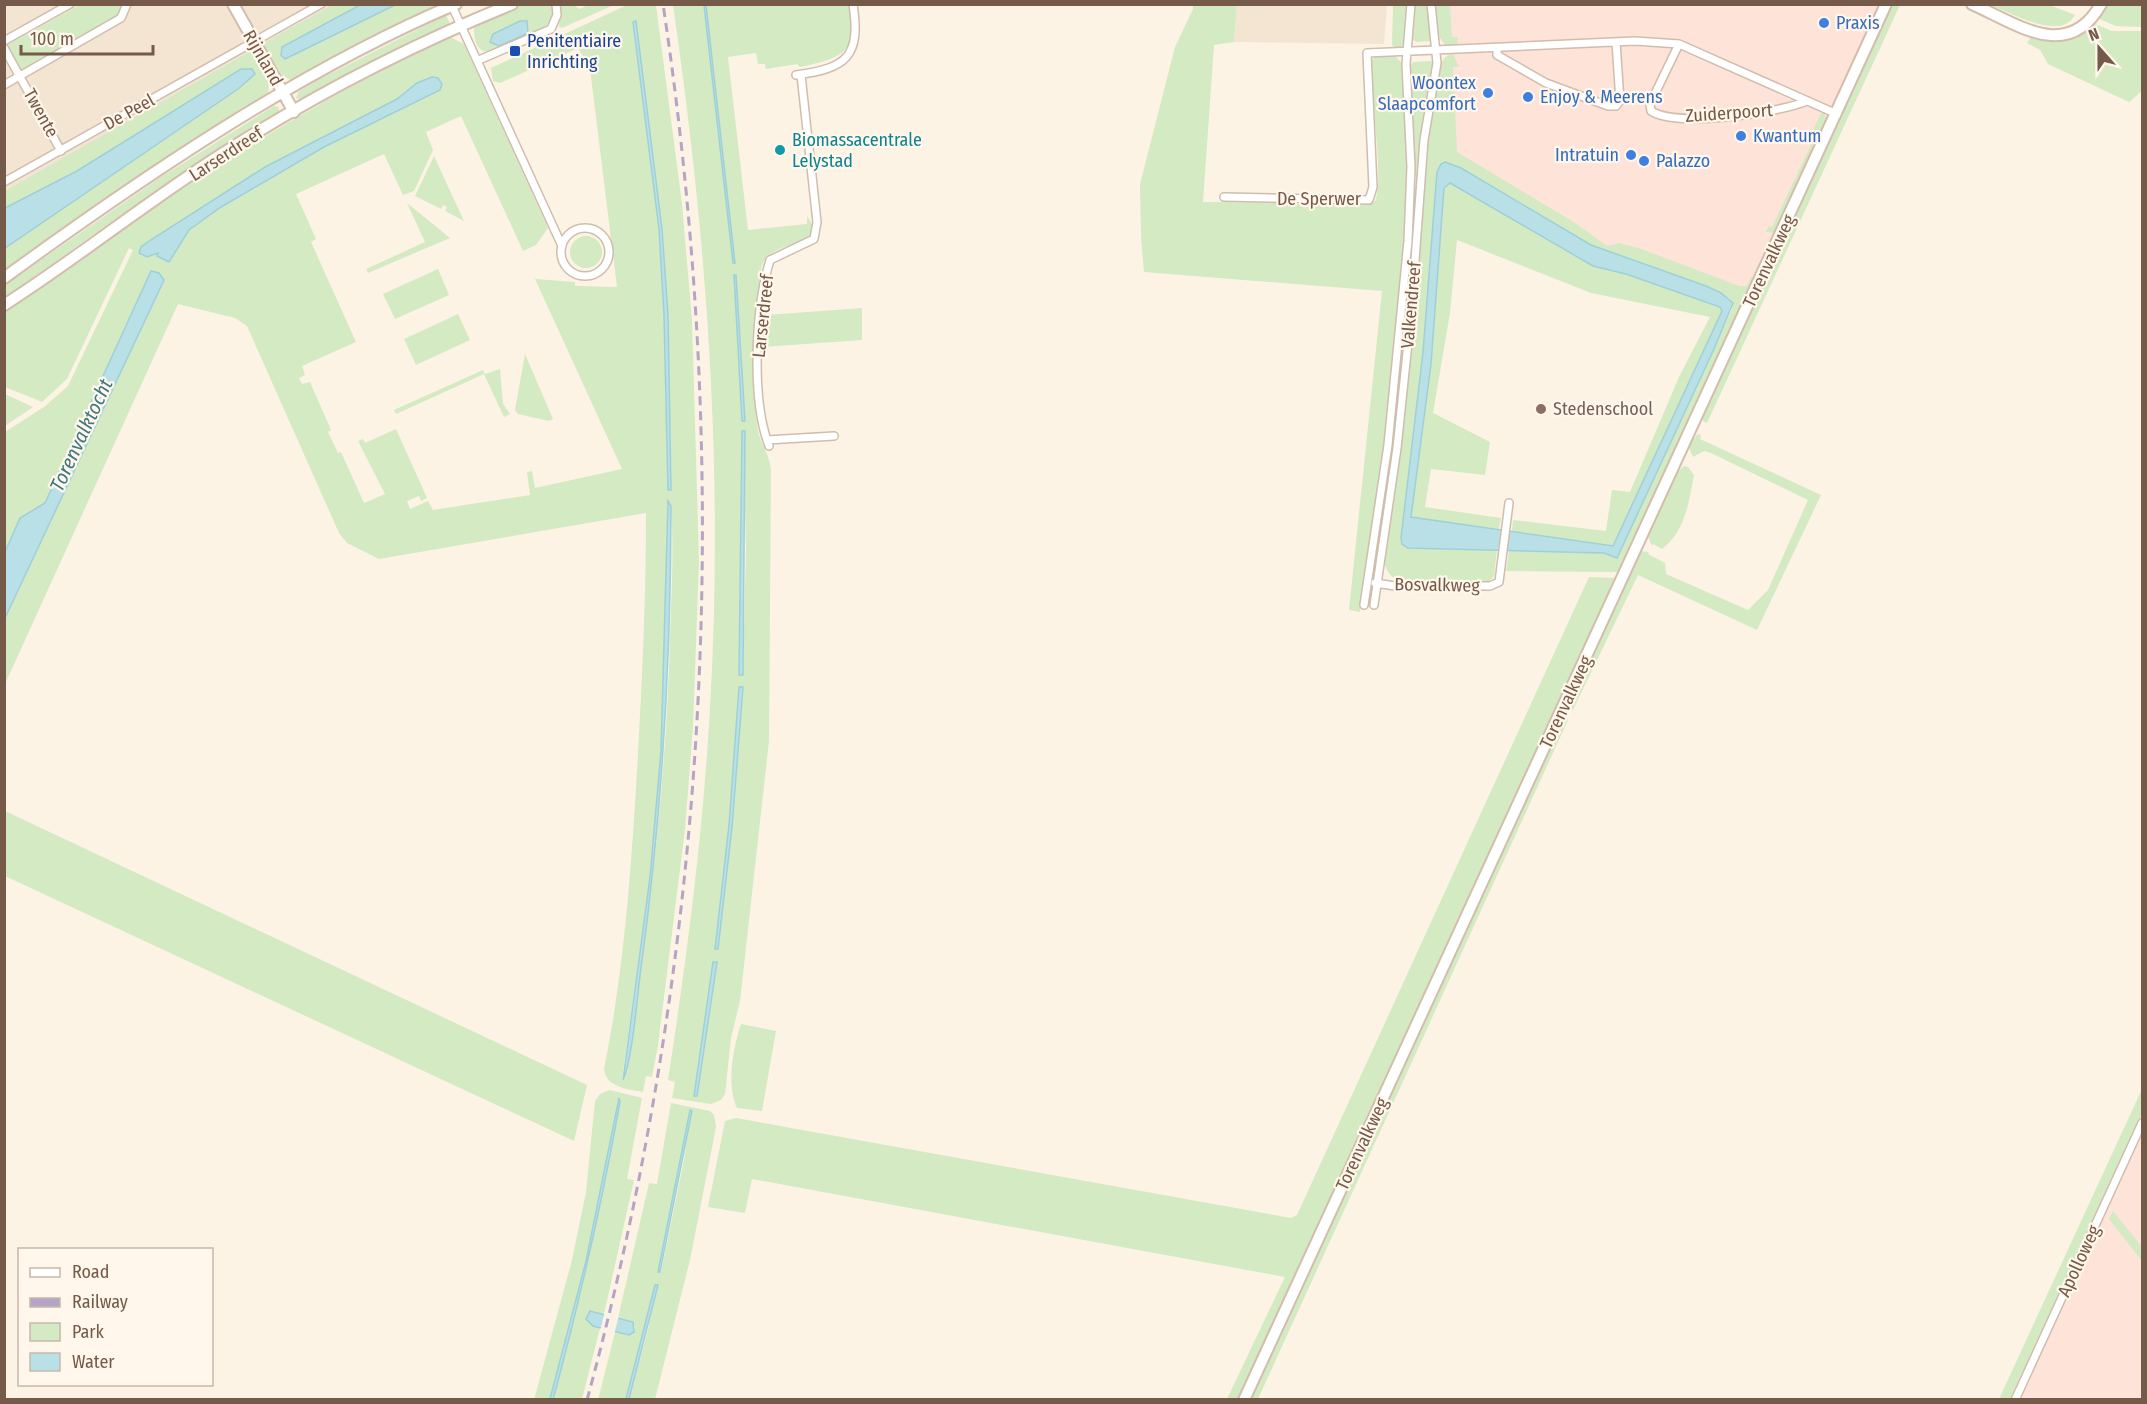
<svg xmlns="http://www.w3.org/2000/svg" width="2147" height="1404" font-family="'Fira Sans Condensed',sans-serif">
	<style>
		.residential { fill: #f4e5d3 }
		.commercial { fill: #fde3d8 }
		.green { fill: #d3eac3; fill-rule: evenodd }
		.water { fill: #b9e0e6; stroke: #9fd0d8; stroke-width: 1.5; fill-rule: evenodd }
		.pier { fill: #fcf3e5 }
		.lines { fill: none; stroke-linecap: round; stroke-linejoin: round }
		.street-casing { stroke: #d0bdad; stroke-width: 10 }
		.secondary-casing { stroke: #d3bdab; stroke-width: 14 }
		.street { stroke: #fff; stroke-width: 7 }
		.secondary { stroke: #fff; stroke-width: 10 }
		.rail { stroke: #b6a3c6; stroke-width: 3; stroke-dasharray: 9 6; stroke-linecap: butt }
		.shop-dot { fill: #3f7fe0; stroke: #fff7eb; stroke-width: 2 }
		.transit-dot { fill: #1a4fb4; stroke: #fff7eb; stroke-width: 2 }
		.culture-dot { fill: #0f9aa8; stroke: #fff7eb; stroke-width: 2 }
		.education-dot { fill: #8d6e63; stroke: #fff7eb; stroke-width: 2 }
		.labels { text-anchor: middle; stroke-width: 4.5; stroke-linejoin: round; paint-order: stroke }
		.shop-label { font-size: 18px; fill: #366cbe; stroke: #fff7eb; text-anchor: start }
		.transit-label { font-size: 18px; fill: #164399; stroke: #fff7eb; text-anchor: start }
		.street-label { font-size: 18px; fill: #755949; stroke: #fff7eb }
		.culture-label { font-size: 18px; fill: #0d838f; stroke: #fff7eb; text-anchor: start }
		.education-label { font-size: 18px; fill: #785e54; stroke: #fff7eb; text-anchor: start }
		.water-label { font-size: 20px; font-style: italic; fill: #407782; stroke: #fff7eb }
	</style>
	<rect width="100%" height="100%" fill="#fcf3e5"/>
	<path class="residential" d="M 5,5 L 360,5 L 241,69 L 5,208 Z
		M 1237,5 L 1387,5 L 1384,44 L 1234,42 Z"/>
	<path class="commercial" d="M 1443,5 L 1897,5 L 1758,305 L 1598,245 L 1443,148 L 1448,66 Z
		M 2142,1107 L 2142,1399 L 2008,1399 Z"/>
	<path class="green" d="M 80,5 L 122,5 L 116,18 L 22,71 L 8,45 Z
		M 332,5 L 360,5 L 282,47 L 281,55 L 285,59 L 395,5 L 440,5 L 293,81 L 282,76 L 262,44 Z
		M 522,5 L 552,5 L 552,19 L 544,28 L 492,52 C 475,53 474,39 474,25 Z
		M 560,5 L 574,5 L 579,9 L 588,5 L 614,5 L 562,28 L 559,27 Z
		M 627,5 L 656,5 L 682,204 L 692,320 L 699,561 L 693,727 L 685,829 L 658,1045 L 652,1077 L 646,1076 L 643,1092 C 628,1089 606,1088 604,1069 C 624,971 631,871 637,771 C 642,685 646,599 646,513 L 379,559 L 347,543 L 339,533 L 247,326 L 235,318 L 178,304 L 5,684 L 5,618 L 164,280 L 156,273 L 149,274 L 45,503 L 20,518 L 5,552 L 5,432 L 44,407 L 68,386 L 133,250 L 129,248 L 67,379 L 42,402 L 5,387 L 5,311 C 146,211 292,110 450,37 L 464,44 L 548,228 L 536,245 L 523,251 L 461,116 L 426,132 L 433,150 L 414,191 L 403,195 L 384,154 L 296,194 L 316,239 L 311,242 L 356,342 L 302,366 L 305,375 L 299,378 L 302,384 L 310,382 L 331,430 L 328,432 L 338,453 L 341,452 L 364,503 L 385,494 L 358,441 L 363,439 L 365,443 L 396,429 L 427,498 L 421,501 L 419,496 L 407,501 L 410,509 L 428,501 L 433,510 L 530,495 L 527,472 L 532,471 L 535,488 L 622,469 L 535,279 L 575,282 L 575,286 L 617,287 L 589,61 L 585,60 L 578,48 L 500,83 L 493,81 L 491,68 ZM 635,21 L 662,229 L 668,315 L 671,490 L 668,489 L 664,315 L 659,229 L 633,22 ZM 417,83 L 365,126 L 324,147 L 221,207 L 189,230 L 179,243 L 158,253 L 142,256 L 140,253 L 149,241 L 265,167 L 397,99 ZM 670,502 C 675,546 671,594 670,639 C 666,786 648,933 624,1079 L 622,1079 L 650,877 L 661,751 L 666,645 L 667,506 Z
		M 673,5 L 704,5 L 735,263 L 706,5 L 849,5 C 863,51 839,59 800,67 L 797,64 L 766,69 L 765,64 L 758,64 L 756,53 L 728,57 L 748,230 L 807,224 L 807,216 C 832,250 764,237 761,270 C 756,323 750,378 758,431 C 761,445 770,455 771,470 L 769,741 L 740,1001 L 731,1038 L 725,1094 L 721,1100 L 711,1104 L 672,1098 L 675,1082 L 668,1080 C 687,956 703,833 710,708 C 724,471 707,239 673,5 ZM 736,275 L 745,421 L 742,421 ZM 743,431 L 746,549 L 743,675 L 739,675 ZM 739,687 L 743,687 L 732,827 L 718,949 L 715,948 L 729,825 ZM 713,962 L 716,963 L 696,1096 L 694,1095 Z
		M 1193,5 L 1237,5 L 1234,42 L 1214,45 L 1203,202 L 1374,203 C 1386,185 1369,89 1371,61 L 1376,56 L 1396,57 L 1403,64 C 1404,119 1410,173 1406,228 C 1398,357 1381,485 1360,612 L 1349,610 L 1382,291 L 1144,272 L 1141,238 L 1140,184 L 1175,47 L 1193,9 Z
		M 1393,5 L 1406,5 L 1403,45 L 1397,49 L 1392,45 Z
		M 1415,5 L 1428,5 L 1430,41 L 1416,42 L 1413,40 Z
		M 1433,5 L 1450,5 L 1452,37 L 1458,37 L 1457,45 L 1445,45 L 1439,37 Z
		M 1891,5 L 1900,5 L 1707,423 L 1703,421 L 1701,415 Z
		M 1991,5 L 2050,5 L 2075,15 C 2060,42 2012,13 1991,5 Z
		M 2104,5 L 2142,5 L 2142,27 L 2116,26 L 2097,18 Z
		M 446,15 L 450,24 L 372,61 L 302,100 L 296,98 L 298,92 L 316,81 Z
		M 2095,24 L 2112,31 L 2142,31 L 2142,91 L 2129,102 L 2048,64 L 2040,50 L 2027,43 L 2032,35 C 2063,48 2069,35 2095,24 Z
		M 254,49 C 263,65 271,76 268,95 L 207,132 L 5,274 L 5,248 L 238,89 L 241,69 L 77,171 L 5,208 L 5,191 Z
		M 1453,54 L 1459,67 L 1453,67 L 1457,152 L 1575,223 L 1607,246 L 1619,243 L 1641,249 L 1739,286 L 1747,286 L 1751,277 L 1753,278 L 1754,281 L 1622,572 L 1506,571 L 1509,550 L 1604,553 L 1617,558 L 1732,309 L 1729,298 L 1706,287 L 1591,245 L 1453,164 L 1437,172 L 1423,352 L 1401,538 L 1408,548 L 1497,549 L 1494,576 L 1487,583 L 1401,582 C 1391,578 1387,572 1384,562 L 1415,311 L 1427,143 L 1439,67 L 1445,57 Z
		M 1430,61 L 1436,64 L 1416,182 L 1408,69 L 1413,62 Z
		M 274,106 L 279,107 L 279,113 L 147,197 L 5,297 L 5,285 L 158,179 Z
		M 1822,111 L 1828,120 L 1775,233 L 1766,232 L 1769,226 L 1772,227 L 1817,132 L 1813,130 Z
		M 434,156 L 464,221 L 445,211 L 447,207 L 443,205 L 441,209 L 415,196 Z
		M 1450,183 L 1593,266 L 1626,274 L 1720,307 L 1723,311 L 1613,546 L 1512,531 L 1513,520 L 1606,531 L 1612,490 L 1630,492 L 1679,377 L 1710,317 L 1591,293 L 1457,240 L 1450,313 L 1433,413 L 1490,442 L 1485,475 L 1431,469 L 1425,507 L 1501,518 L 1499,529 L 1411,517 L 1431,364 L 1444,188 Z
		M 407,203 L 450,238 L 368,273 L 366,269 L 425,242 Z
		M570 252a16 16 0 1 1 32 0a16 16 0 1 1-32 0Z
		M 438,269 L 449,295 L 395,319 L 383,294 Z
		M 862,308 L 862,340 L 762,347 L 766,315 Z
		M 458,314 L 470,340 L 416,365 L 404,339 Z
		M 525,354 L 553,419 L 549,421 L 518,414 L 515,410 Z
		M 500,369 L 503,404 L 510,414 L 504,417 L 484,374 L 396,414 L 394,410 L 483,370 L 485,374 Z
		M 5,394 L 33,407 L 5,426 Z
		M 1698,434 L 1701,435 L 1700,439 L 1821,495 L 1757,630 L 1638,575 L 1573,710 L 1568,708 L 1575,694 L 1572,693 L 1640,551 L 1649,552 L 1648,554 L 1665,563 L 1666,574 L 1748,610 L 1768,590 L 1808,500 L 1711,453 L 1704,451 L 1693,457 L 1688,445 Z
		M 1684,466 L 1688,467 L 1694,475 C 1689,502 1685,532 1662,549 L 1653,544 L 1652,546 L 1647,534 L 1675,474 Z
		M 1589,577 L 1618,578 L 1241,1399 L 1227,1399 L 1285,1277 L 752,1179 L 745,1213 L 708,1207 L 725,1121 L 736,1118 L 1291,1218 L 1297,1215 Z
		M 1564,718 L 1568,720 L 1258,1399 L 1246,1400 Z
		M 5,811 L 587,1085 L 574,1141 L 5,876 Z
		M 741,1024 L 776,1031 L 762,1111 L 737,1108 C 726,1084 733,1049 741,1024 Z
		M 2142,1089 L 2142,1113 L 2010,1399 L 1999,1399 Z
		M 610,1090 L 642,1098 L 627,1179 L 634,1180 L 604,1314 L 590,1311 L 593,1326 L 600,1328 L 582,1399 L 553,1399 L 588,1261 L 620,1098 L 586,1261 L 550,1399 L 534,1400 L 572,1260 L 586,1192 L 595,1101 L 600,1094 Z
		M 671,1103 L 710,1111 L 714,1115 L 716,1127 L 690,1260 L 655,1399 L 629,1399 L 648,1330 L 656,1285 L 626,1399 L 598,1400 L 615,1332 L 629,1335 L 635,1327 L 633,1322 L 618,1318 L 649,1183 L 657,1184 ZM 691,1110 L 684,1160 L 661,1272 L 658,1272 Z
		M 2113,1211 L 2142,1247 L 2142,1261 L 2109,1219 Z"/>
	<path class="water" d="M 360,5 L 395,5 L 285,59 L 281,55 L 282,47 Z
		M 704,5 L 706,5 L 735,263 L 733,263 Z
		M 520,21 L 527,21 L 528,33 L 499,46 L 490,42 L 493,34 Z
		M 636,21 L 662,229 L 668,315 L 671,490 L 668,490 L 664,315 L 659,229 L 633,22 Z
		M 241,69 L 252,69 L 255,74 L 238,89 L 5,248 L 5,208 L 77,171 Z
		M 432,77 L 438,78 L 442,84 L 440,90 L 324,147 L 221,207 L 189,230 L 169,262 L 157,256 L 158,253 L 147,257 L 139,253 L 141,247 L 149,241 L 265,167 L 397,99 L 417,83 Z
		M 1445,162 L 1461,168 L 1591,245 L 1706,286 L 1721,293 L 1733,303 L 1714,349 L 1617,558 L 1604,553 L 1408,548 L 1402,544 L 1401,538 L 1423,352 L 1437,172 L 1441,164 ZM 1450,183 L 1593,266 L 1626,274 L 1720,307 L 1722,311 L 1613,546 L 1411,517 L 1431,364 L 1444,188 Z
		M 151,271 L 159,273 L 164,280 L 5,618 L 5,552 L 20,518 L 45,503 Z
		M 734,275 L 736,275 L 745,421 L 742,421 Z
		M 742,431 L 745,431 L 743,675 L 739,675 Z
		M 668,501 L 671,506 C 671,661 662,815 641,968 C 637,996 633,1057 623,1080 L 650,877 L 661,751 Z
		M 739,687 L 743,687 L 732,827 L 718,949 L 715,949 L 729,825 Z
		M 713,962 L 717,962 L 697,1096 L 694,1096 Z
		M 619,1098 L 620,1102 C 603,1197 582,1291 557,1385 L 553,1399 L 550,1399 L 586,1261 Z
		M 690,1110 L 692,1111 L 660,1272 L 658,1272 Z
		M 655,1285 L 658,1285 L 629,1399 L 626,1399 Z
		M 590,1311 L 633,1322 L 634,1332 L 629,1335 L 593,1326 L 586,1319 Z"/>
	<path class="pier" d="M 605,1311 L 619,1315 L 614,1335 L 600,1331 Z"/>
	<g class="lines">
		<g class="street-casing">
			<path id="street" d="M 452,6 L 562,246
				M 4,41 L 70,4
				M 1679,44 L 1650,104 L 1651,111 C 1678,128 1778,113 1807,101
				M 4,48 L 61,151
				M 1497,48 L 1497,55 L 1546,83 L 1608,106 L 1616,106 L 1620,101 L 1616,42
				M 479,60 L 551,29 L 557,15 L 556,4
				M 796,75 C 847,68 861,57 853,4
				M 4,85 L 121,18 L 127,4
				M 4,182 L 321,4
				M 1224,197 L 1369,200 L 1373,187 L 1367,53 L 1635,41 L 1679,44 L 1837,114
				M561 252a24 24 0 1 1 48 0a24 24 0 1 1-48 0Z
				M 767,440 L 834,436
				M 769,446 C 751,399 755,309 770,260 L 814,239 L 817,222 L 801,75
				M 1375,583 L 1395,586 L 1490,586 L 1499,582 L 1509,503
				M 1364,605 L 1388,445 L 1408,241 L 1411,167 L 1406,64 L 1411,4
				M 1374,605 L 1397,448 L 1411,314 L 1424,140 L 1437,63 L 1431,4
				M 2015,1400 L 2142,1123"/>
		</g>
		<g class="secondary-casing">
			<path id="secondary" d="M 233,4 L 294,112
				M 1972,4 C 2017,24 2068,63 2101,4
				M 4,278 C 141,178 300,70 456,4
				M 4,305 C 82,255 154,196 233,147 C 320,92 416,43 512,4
				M 1244,1400 L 1886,4"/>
		</g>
		<use href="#street" class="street"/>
		<use href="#secondary" class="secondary"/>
		<path class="rail" d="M 587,1400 C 711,944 733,471 663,4"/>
	</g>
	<g class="shop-dot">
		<circle cx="1824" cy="23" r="6"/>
		<circle cx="1488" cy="93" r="6"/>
		<circle cx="1528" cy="97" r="6"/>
		<circle cx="1741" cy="136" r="6"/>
		<circle cx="1631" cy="155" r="6"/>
		<circle cx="1644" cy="161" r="6"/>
	</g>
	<rect class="transit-dot" x="509" y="45" width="12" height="12" rx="3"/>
	<circle class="culture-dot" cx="780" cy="150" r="6"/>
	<circle class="education-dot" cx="1541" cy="409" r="6"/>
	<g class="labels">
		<g class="shop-label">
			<text x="1836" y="29">Praxis</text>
			<text x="1476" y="89" text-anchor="end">Woontex<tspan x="1476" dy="21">Slaapcomfort</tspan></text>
			<text x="1540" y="103">Enjoy &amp; Meerens</text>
			<text x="1753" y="142">Kwantum</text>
			<text x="1619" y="161" text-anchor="end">Intratuin</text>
			<text x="1656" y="167">Palazzo</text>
		</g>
		<g class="transit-label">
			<text x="527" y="47">Penitentiaire<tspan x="527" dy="21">Inrichting</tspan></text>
		</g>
		<g class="street-label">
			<text transform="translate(263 58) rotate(60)" y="6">Rijnland</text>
			<text transform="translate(129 112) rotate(-29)" y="6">De Peel</text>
			<text transform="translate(41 113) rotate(61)" y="6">Twente</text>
			<text transform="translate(1729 113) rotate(-4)" y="6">Zuiderpoort</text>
			<text transform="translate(226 154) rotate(-33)" y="6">Larserdreef</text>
			<text x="1319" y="205">De Sperwer</text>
			<text transform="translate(1769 261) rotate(-65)" y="6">Torenvalkweg</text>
			<text transform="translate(1411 305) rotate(-85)" y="6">Valkendreef</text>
			<text transform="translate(763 316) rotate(-84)" y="6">Larserdreef</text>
			<text transform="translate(1437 585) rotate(1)" y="6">Bosvalkweg</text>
			<text transform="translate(1566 702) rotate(-65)" y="6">Torenvalkweg</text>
			<text transform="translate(1362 1144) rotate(-65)" y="6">Torenvalkweg</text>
			<text transform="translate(2079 1261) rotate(-65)" y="6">Apolloweg</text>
		</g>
		<g class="culture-label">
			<text x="792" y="146">Biomassacentrale<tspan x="792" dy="21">Lelystad</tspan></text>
		</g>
		<g class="education-label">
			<text x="1553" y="415">Stedenschool</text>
		</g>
		<g class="water-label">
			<text transform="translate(81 435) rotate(-65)" y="7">Torenvalktocht</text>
		</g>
	</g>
	<rect width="2147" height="1404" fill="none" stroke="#755949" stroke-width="12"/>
	<rect x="18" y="1248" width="195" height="138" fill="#fff7eb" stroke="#c8b8aa" stroke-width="1.5"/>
	<rect x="30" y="1268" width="30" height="9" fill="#ffffff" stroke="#c8b8aa" stroke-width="1.5"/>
	<text x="72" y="1278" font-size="18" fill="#755949">Road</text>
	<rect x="30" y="1298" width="30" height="9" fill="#b6a3c6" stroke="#c8b8aa" stroke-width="1.5"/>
	<text x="72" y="1308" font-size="18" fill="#755949">Railway</text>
	<rect x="30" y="1323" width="30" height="18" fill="#d3eac3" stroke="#c8b8aa" stroke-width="1.5"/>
	<text x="72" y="1338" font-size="18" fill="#755949">Park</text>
	<rect x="30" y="1353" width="30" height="18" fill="#b9e0e6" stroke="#c8b8aa" stroke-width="1.5"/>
	<text x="72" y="1368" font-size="18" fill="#755949">Water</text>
	<g transform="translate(2099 48) rotate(339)" stroke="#fff7eb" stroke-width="4.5" paint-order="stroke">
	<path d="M0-4.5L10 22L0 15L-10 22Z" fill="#755949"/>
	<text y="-9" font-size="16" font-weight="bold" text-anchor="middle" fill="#755949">N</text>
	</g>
	<path d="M21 45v9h132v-9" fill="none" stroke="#755949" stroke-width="3"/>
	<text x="30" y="45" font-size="18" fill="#755949" stroke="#fff7eb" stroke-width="4.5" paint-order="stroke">100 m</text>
</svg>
